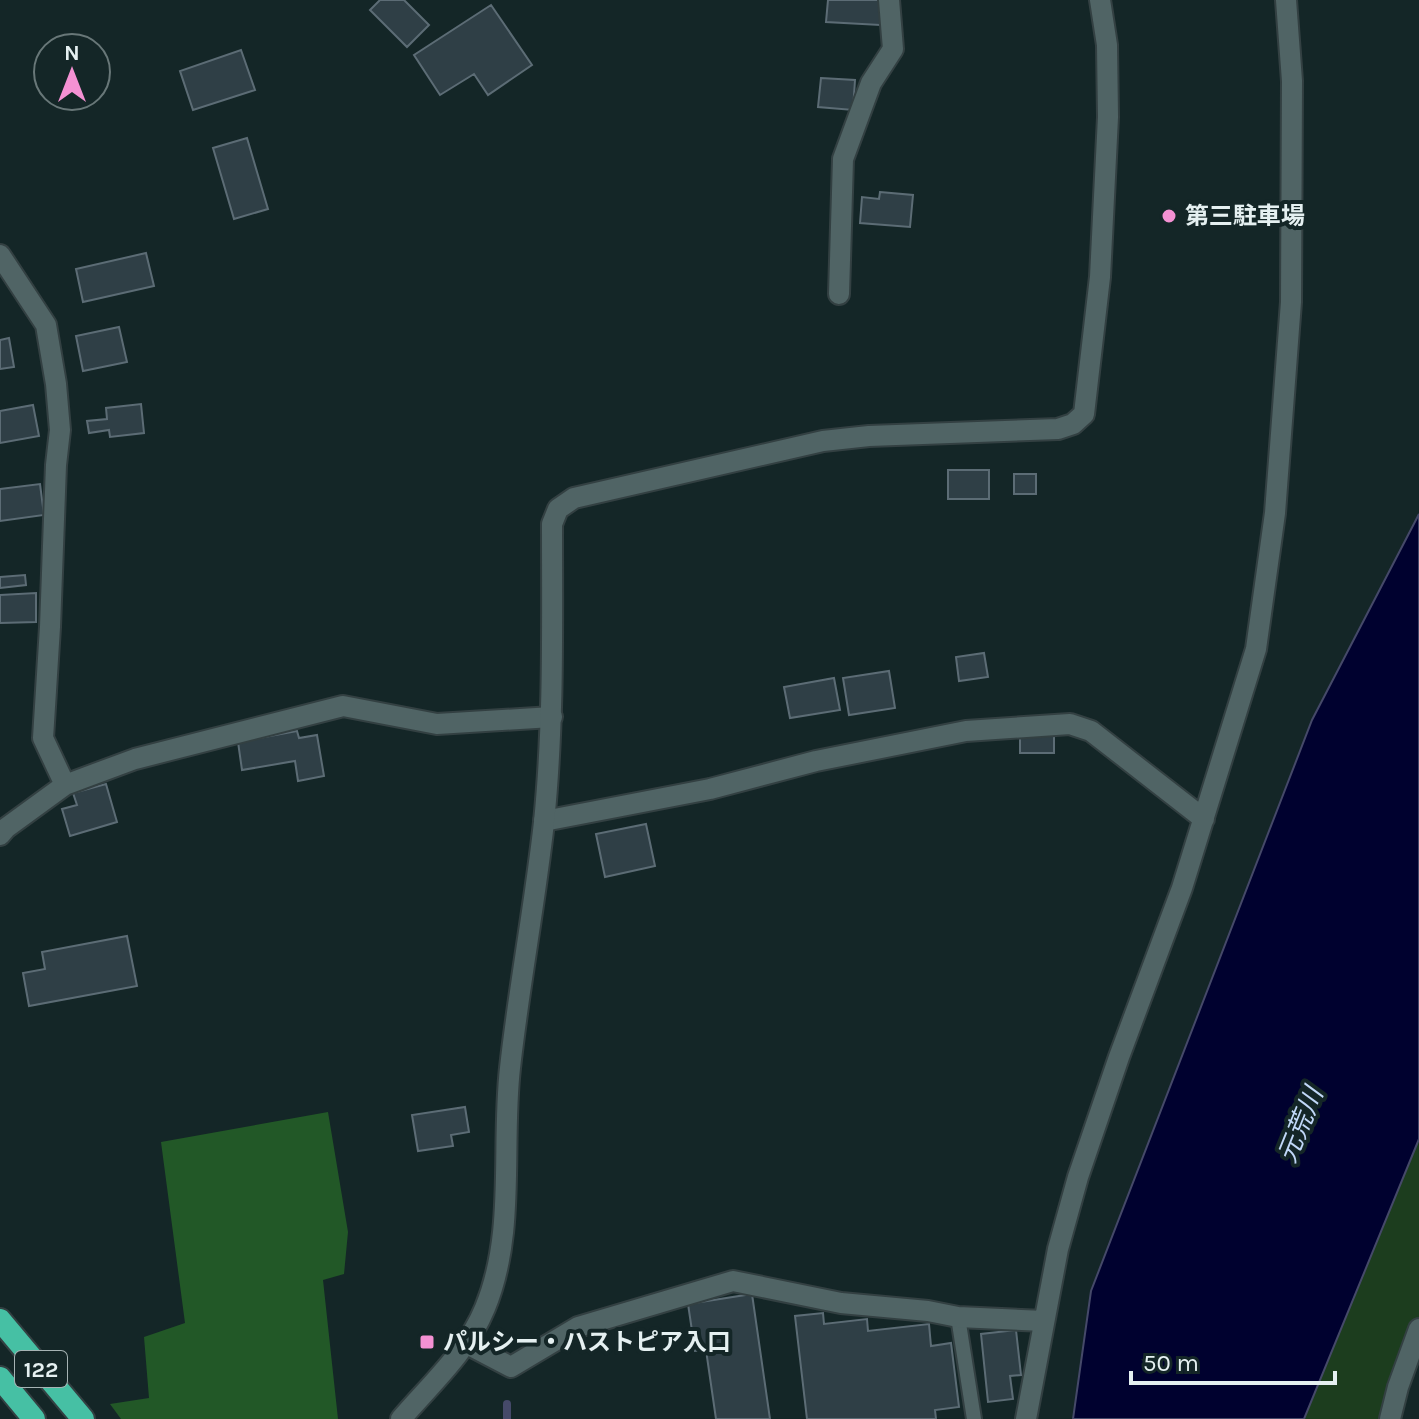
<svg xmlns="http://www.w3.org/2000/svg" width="1419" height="1419" font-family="Karla,'Noto Sans JP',sans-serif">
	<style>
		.green { fill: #1c3d1e }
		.forest { fill: #225827 }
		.water { fill: #00012f; stroke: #454969; stroke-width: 2 }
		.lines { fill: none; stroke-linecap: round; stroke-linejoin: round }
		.stream { stroke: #454969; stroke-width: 8 }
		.building { fill: #2f3f46; stroke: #5c6c75; stroke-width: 2 }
		.service-casing { stroke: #334042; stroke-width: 18 }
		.minor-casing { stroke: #334042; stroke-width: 24 }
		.tertiary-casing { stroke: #334042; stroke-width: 24 }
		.trunk-casing { stroke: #334042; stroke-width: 26 }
		.service { stroke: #506465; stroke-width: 14 }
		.minor { stroke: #506465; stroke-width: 20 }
		.tertiary { stroke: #506465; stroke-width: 20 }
		.trunk { stroke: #46c0a4; stroke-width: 22 }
		.poi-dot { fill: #f491d3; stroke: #142627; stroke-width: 3 }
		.labels { text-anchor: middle; stroke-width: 8; stroke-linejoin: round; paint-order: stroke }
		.shield { fill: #142627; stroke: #a6b3b4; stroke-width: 2 }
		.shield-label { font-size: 22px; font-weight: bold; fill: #e5f0f1 }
		.poi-label { font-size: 24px; font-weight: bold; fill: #e5f0f1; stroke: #142627; text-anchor: start }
		.water-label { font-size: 26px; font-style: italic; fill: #c1d8f8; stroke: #142627 }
	</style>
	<rect width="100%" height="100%" fill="#142627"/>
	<path class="green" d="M 1419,1139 L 1419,1331 L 1388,1419 L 1304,1419 Z"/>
	<path class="forest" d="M 328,1112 L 348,1232 L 344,1274 L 323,1280 L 338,1419 L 121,1419 L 110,1404 L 149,1398 L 144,1337 L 185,1323 L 161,1142 Z"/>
	<path class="water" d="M 1419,514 L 1419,1139 L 1304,1419 L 1073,1419 L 1091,1291 L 1312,720 Z"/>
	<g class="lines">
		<path class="stream" d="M 507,1419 L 507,1404"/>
	</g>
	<path class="building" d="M 380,0 L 404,0 L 429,25 L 407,47 L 370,10 Z
		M 828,0 L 881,0 L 880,25 L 826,22 Z
		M 491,5 L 532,65 L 488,95 L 474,74 L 440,95 L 414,55 Z
		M 241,50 L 255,90 L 193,110 L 180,71 Z
		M 821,78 L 855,80 L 853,110 L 818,107 Z
		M 247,138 L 268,209 L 234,219 L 213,148 Z
		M 880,192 L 913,195 L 910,227 L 860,223 L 862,197 L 879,199 Z
		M 146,253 L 154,286 L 83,302 L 76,269 Z
		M 119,327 L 127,362 L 83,371 L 76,336 Z
		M 9,338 L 14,367 L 0,369 L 0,340 Z
		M 141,404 L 144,433 L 110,437 L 109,430 L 89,433 L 87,421 L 107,419 L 106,408 Z
		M 33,405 L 39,436 L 0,443 L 0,411 Z
		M 948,470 L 989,470 L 989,499 L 948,499 Z
		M 1014,474 L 1036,474 L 1036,494 L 1014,494 Z
		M 40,484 L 44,515 L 0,521 L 0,489 Z
		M 25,575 L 26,585 L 0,588 L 0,577 Z
		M 36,593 L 36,622 L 0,623 L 0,595 Z
		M 984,653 L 988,677 L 959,681 L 956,657 Z
		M 889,671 L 895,708 L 849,715 L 843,678 Z
		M 834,678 L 840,710 L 790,718 L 784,687 Z
		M 297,731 L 299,738 L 317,735 L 324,776 L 298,781 L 295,761 L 242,770 L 238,742 Z
		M 1020,736 L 1054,736 L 1054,753 L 1020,753 Z
		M 106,784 L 117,822 L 70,836 L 62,809 L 77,805 L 73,793 Z
		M 646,824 L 655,866 L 605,877 L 596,834 Z
		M 127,936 L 137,986 L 29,1006 L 23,973 L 45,969 L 42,952 Z
		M 465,1107 L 469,1132 L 451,1135 L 453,1146 L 418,1151 L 412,1115 Z
		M 752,1294 L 770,1419 L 716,1419 L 706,1350 L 695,1351 L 688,1304 Z
		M 823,1313 L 824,1324 L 867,1319 L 868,1331 L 929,1324 L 931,1346 L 951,1343 L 959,1407 L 935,1410 L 936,1419 L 807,1419 L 795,1316 Z
		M 1016,1330 L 1021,1375 L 1010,1376 L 1013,1399 L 988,1402 L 981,1334 Z"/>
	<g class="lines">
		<g class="service-casing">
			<path id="service" d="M 958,1317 L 974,1419"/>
		</g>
		<g class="minor-casing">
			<path id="minor" d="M 0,255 L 46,325 L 56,384 L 60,430 L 56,465 L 50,627 L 43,738 L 65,785
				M 839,294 L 843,159 L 871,83 L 893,49 L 889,0
				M 544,821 L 710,789 L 816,761 L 966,731 L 1070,724 L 1091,731 L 1204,819
				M 0,835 L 6,828 L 65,785 L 135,759 L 343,706 L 437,724 L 552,717
				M 467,1344 L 511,1367 L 578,1327 L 733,1281 L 841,1303 L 928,1311 L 958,1317 L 1044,1321
				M 1026,1419 L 1058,1249 L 1078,1177 L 1119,1057 L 1182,888 L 1256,649 L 1275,513 L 1291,302 L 1292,81 L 1286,0
				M 1390,1419 L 1398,1387 L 1419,1329"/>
		</g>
		<g class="tertiary-casing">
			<path id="tertiary" d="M 401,1419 C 431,1384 467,1352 485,1308 C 516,1233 501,1148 510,1068 C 519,986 535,904 544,822 C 554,723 552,624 552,524 L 558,509 L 574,498 L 823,441 L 869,436 L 1058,429 L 1073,424 L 1084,414 L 1100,277 L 1108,117 L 1107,45 L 1100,0"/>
		</g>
		<g class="trunk-casing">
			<path id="trunk" d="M 0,1320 L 83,1419
				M 0,1378 L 34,1419"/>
		</g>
		<use href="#service" class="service"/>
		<use href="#minor" class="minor"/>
		<use href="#tertiary" class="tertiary"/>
		<use href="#trunk" class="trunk"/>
	</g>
	<g class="poi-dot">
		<circle cx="1169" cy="216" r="8"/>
		<rect x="419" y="1334" width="16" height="16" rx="4"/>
	</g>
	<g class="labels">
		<rect class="shield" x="15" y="1351" width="52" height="36" rx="6"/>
		<g class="shield-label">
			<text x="41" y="1377">122</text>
		</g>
		<g class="poi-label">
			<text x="1185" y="224">第三駐車場</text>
			<text x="443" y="1350">パルシー・ハストピア入口</text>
		</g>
		<g class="water-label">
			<text transform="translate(1300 1125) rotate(-68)" y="9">元荒川</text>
		</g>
	</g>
	<g transform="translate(72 72)"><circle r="38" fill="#142627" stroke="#687778" stroke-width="2"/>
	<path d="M0-6L14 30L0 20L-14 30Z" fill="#f491d3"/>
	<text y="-12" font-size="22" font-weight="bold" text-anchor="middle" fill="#e5f0f1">N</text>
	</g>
	<path d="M1131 1371v12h204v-12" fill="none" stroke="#e5f0f1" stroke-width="4"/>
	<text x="1143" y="1371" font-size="24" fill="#e5f0f1" stroke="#142627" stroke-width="6" paint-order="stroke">50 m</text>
</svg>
